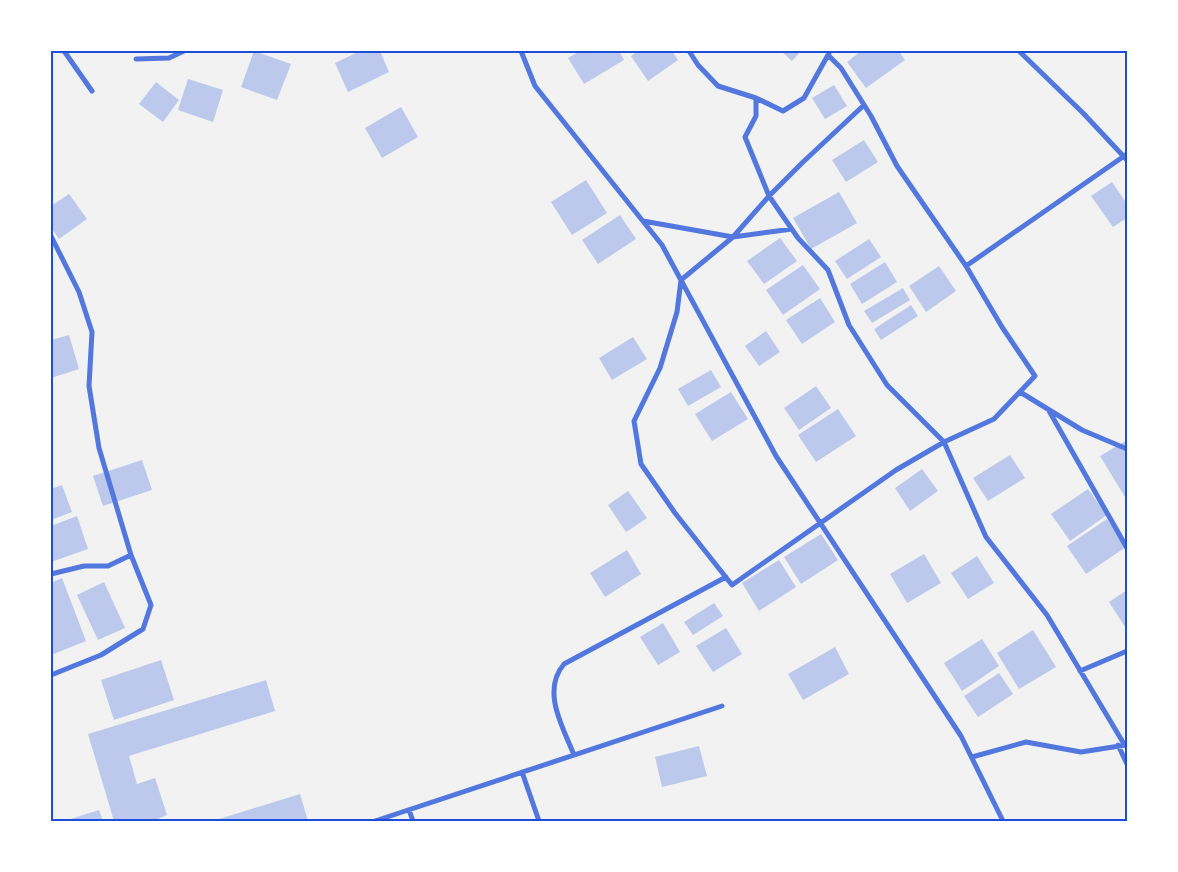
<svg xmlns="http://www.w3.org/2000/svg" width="1178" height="872" font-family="Manrope,sans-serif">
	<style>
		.building { fill: #bdc9ec }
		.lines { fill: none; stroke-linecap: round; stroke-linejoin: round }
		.minor { stroke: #5277de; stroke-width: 5 }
		.neatline { fill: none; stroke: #1d4ed8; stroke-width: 2 }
	</style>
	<rect width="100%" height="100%" fill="#f2f2f2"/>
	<path class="building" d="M 254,51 L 291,64 L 277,100 L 241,87 Z
		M 360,51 L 380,51 L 389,72 L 348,92 L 335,63 Z
		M 580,51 L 619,51 L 624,60 L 584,84 L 568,58 Z
		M 638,51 L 672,51 L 678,60 L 648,81 L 631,56 Z
		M 781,51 L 801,51 L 792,61 Z
		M 861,51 L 899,51 L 905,60 L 866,88 L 847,62 Z
		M 188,79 L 223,90 L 213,122 L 178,110 Z
		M 156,82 L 179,100 L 163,122 L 139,104 Z
		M 834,85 L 847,106 L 825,119 L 812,98 Z
		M 401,107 L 418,137 L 382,158 L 365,128 Z
		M 864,140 L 878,162 L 846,182 L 832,160 Z
		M 586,180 L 607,213 L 572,235 L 551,202 Z
		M 1112,182 L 1127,204 L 1127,218 L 1113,227 L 1091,196 Z
		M 839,192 L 857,223 L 811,249 L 793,218 Z
		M 69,194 L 87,219 L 59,239 L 51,227 L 51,206 Z
		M 620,215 L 636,239 L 598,264 L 582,240 Z
		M 780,238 L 797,261 L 764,284 L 747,261 Z
		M 869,239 L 881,257 L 847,279 L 835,261 Z
		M 885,262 L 897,282 L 862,304 L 850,284 Z
		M 803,265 L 820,289 L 783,315 L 766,290 Z
		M 939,266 L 956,291 L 926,312 L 909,286 Z
		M 903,288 L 910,300 L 872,323 L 864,311 Z
		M 820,298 L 835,322 L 802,344 L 786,320 Z
		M 911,305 L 918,316 L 881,340 L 874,329 Z
		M 766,331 L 780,352 L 759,366 L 745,346 Z
		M 69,335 L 79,369 L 51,378 L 51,340 Z
		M 633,337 L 647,359 L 612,380 L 599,358 Z
		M 711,370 L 721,387 L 688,406 L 678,389 Z
		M 816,386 L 831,408 L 799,430 L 784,408 Z
		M 731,392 L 748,419 L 712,441 L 695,414 Z
		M 838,409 L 856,436 L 816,462 L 798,435 Z
		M 1127,440 L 1127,496 L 1125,497 L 1100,456 Z
		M 1010,455 L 1025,478 L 988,501 L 973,478 Z
		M 142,460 L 152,490 L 103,506 L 93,476 Z
		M 922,469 L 938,491 L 910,511 L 895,488 Z
		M 62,485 L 72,512 L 51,520 L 51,489 Z
		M 1088,489 L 1107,515 L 1070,541 L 1051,514 Z
		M 628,491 L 647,518 L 626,532 L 608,505 Z
		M 77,516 L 88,549 L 51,562 L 51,526 Z
		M 1107,519 L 1126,547 L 1086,574 L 1067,546 Z
		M 821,534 L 838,560 L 801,584 L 784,557 Z
		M 627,550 L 641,574 L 605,597 L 590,573 Z
		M 924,554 L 941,583 L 907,603 L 890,574 Z
		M 977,556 L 994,583 L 968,599 L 951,573 Z
		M 779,560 L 796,587 L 759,611 L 742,583 Z
		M 62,578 L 86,641 L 51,655 L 51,583 Z
		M 104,582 L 125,628 L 98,640 L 77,595 Z
		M 1127,590 L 1127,626 L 1125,627 L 1109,602 Z
		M 714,603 L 723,616 L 693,635 L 684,622 Z
		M 663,623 L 680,652 L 658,665 L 640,637 Z
		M 726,628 L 742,654 L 713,672 L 696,646 Z
		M 1033,630 L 1056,667 L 1019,689 L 997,653 Z
		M 982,639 L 999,666 L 962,691 L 944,663 Z
		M 835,647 L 849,674 L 803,700 L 788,674 Z
		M 161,660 L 174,700 L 114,720 L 101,680 Z
		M 999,673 L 1013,694 L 978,717 L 964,696 Z
		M 266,680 L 275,711 L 129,756 L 137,784 L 155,778 L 167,815 L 153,821 L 114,821 L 88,734 Z
		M 699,746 L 707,776 L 662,787 L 655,757 Z
		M 300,794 L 308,821 L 216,821 L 216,820 Z
		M 99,810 L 103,821 L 67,821 L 67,820 Z"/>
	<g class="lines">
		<path class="minor" d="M 64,51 L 92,91
			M 521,51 L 535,86 L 662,245 L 776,456 L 961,736 L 1003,821
			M 689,51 L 698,65 L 718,86 L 756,98 L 783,111 L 804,98 L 828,55
			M 1019,51 L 1083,113 L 1127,160
			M 136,59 L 169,58 L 184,51
			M 756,98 L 756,116 L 745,137 L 769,196 L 802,163 L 864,105
			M 643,221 L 733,237 L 681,280 L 677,312 L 660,368 L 634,421 L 641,464 L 675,513 L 732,585 L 896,470 L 944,442 L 994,419 L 1035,376 L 1002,327 L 966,266 L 897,166 L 871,116 L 841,68 L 828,55 L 830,51
			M 792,229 L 733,237 L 769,196 L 798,238 L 828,270 L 849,325 L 887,385 L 944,442 L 986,537 L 1047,615 L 1124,744
			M 51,236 L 79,292 L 92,332 L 89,386 L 99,448 L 131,555 L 151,605 L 143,629 L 101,655 L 51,675
			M 966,266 L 1127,154
			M 1020,392 L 1082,430 L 1127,449
			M 1048,409 L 1127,548
			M 51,574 L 84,566 L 108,566 L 131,555
			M 1080,671 L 1127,651
			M 1118,745 L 1127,764
			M 574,755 C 563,727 541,691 564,664 L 726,577
			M 972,757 L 1026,742 L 1081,752 L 1126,745
			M 522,772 L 539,821
			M 409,810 L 413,821
			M 375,821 L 722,706"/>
	</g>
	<rect width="1178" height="872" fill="none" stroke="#ffffff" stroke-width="105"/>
	<rect x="52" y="52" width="1074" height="768" class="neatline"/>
</svg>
